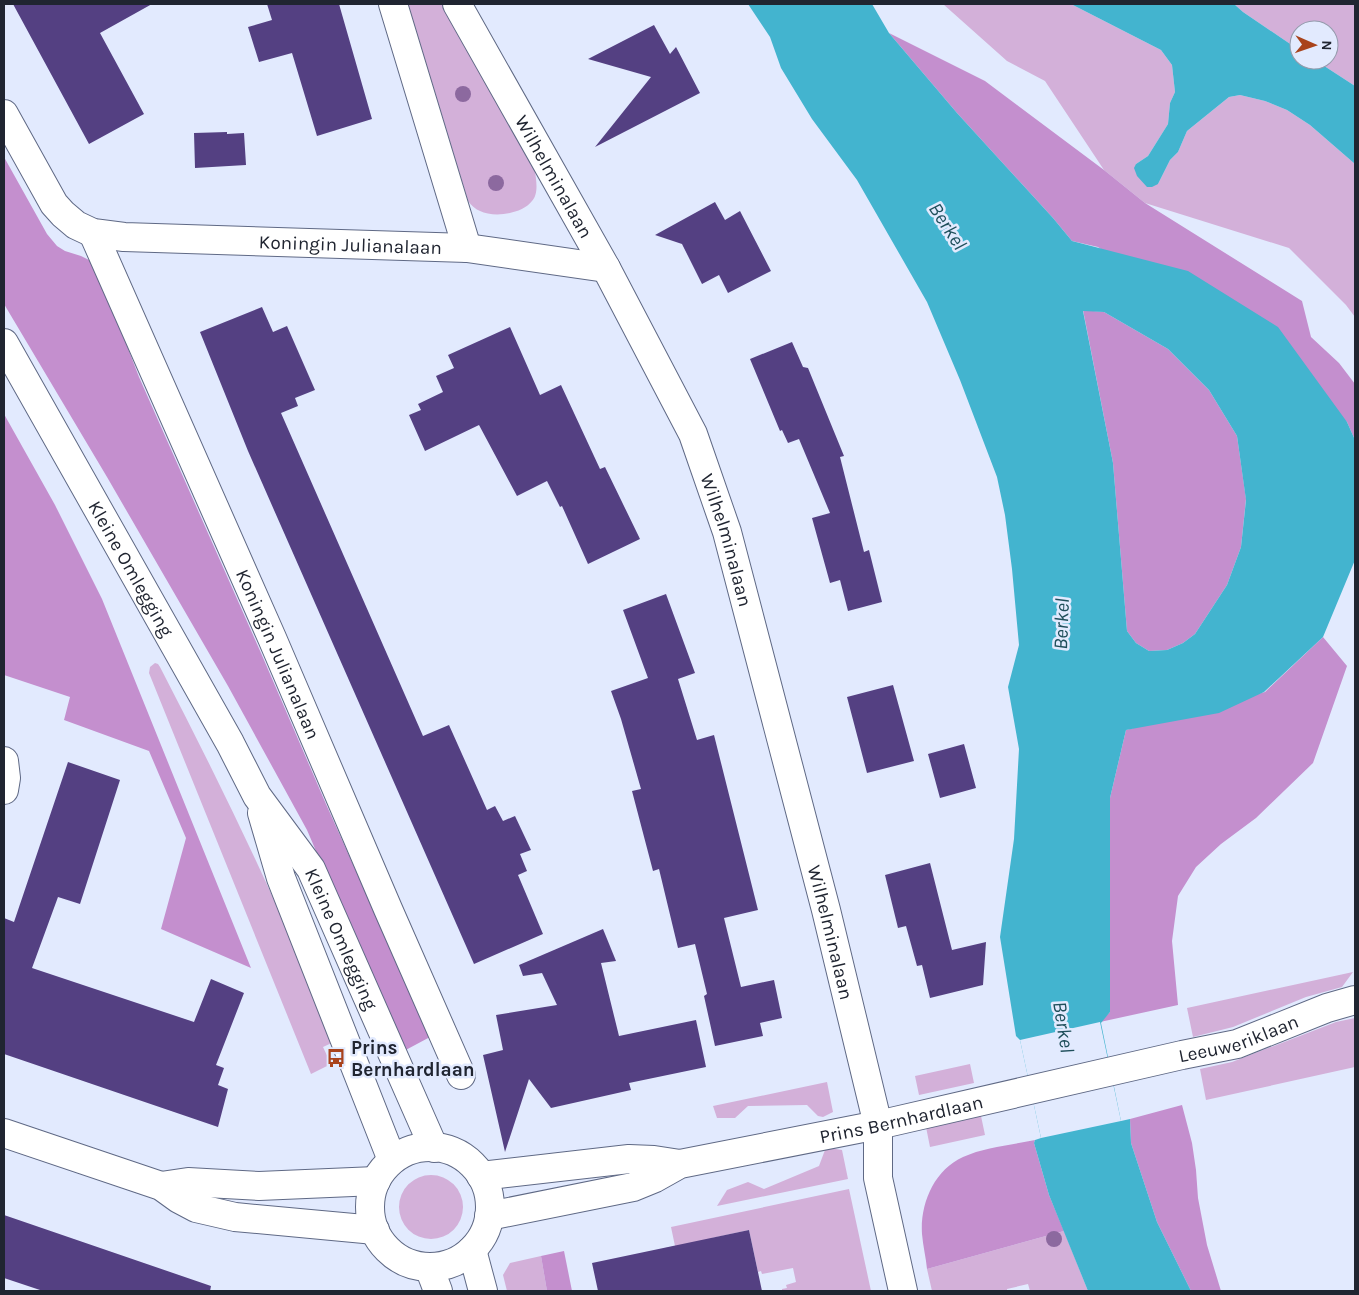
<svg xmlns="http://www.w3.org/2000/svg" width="1359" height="1295" font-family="Karla,sans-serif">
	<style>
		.green { fill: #d3b0d9 }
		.forest { fill: #c48fce }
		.water { fill: #43b4cf; fill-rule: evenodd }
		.pier { fill: #e2eafe }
		.building { fill: #544082 }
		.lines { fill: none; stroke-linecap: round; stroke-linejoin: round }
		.minor-casing { stroke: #5f6985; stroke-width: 30 }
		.minor { stroke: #fff; stroke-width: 28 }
		.tree { fill: #8c699f }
		.labels { text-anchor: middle; stroke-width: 5; stroke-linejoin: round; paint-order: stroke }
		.street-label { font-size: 19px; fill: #202531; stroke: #e2eafe }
		.poi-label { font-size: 19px; font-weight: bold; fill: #202531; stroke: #e2eafe; text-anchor: start }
		.water-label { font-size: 20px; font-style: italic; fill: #1f4f5b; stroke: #e2eafe }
	</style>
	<rect width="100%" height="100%" fill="#e2eafe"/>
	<path class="green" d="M 408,4 L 446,4 L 535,171 C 536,180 539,193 532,201 C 522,214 494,218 480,211 C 475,209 471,205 468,201 Z
		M 943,4 L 1071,4 L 1161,50 L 1172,65 L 1175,92 L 1170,103 L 1168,124 L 1148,156 L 1136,164 L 1158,184 L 1170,160 L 1178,152 L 1187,131 L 1229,97 L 1240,95 L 1265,101 L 1287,110 L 1310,125 L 1355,164 L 1355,317 L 1346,305 L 1289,248 L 1145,203 L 1104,170 L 1045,81 L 1007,61 Z
		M 1234,4 L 1355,4 L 1355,86 L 1315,60 L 1329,60 L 1329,30 L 1299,30 L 1299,50 L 1243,12 Z
		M 155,663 L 158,664 L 160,667 C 224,790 283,914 336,1041 L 323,1047 L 331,1064 L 311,1074 L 149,673 L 150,667 Z
		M 1353,972 L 1342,987 L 1306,997 L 1233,1027 L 1193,1037 L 1187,1008 Z
		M 1355,1018 L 1355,1067 L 1206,1100 L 1200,1069 L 1232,1062 L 1336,1022 Z
		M 970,1064 L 974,1083 L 919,1095 L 915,1076 Z
		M 827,1082 L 833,1112 L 823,1117 L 818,1116 L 807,1105 L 748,1106 L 735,1118 L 717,1118 L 713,1106 Z
		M 981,1116 L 985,1135 L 930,1147 L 926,1127 Z
		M 830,1148 L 842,1150 L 848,1179 L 717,1206 L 727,1190 L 748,1182 L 764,1189 L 819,1166 L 825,1150 Z
		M399 1207a32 32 0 1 1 64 0a32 32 0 1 1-64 0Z
		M 849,1189 L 871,1291 L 782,1291 L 782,1289 L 787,1288 L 786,1285 L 796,1282 L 793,1268 L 762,1274 L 761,1271 L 758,1272 L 749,1230 L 712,1238 L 700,1263 L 706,1291 L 674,1291 L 665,1248 L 675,1246 L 671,1227 Z
		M 1064,1231 L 1088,1291 L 1030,1291 L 1028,1284 L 1007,1289 L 1007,1291 L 932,1291 L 927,1269 Z
		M 541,1256 L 547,1291 L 507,1291 L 503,1275 L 510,1263 Z"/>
	<path class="forest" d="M 889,33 L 985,81 L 1104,170 L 1145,203 L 1302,301 L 1311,337 L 1339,363 L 1355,384 L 1355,440 L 1347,422 L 1098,247 L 1072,241 L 1053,218 L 957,113 Z
		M 4,157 L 47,234 L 57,246 L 65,251 L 81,256 L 89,260 L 93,265 L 109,299 L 139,377 L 261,653 L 326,804 L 430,1037 L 402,1052 L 307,830 L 228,686 L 107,477 L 4,304 Z
		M 1083,310 L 1104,312 L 1168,349 L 1209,390 L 1237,436 L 1246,499 L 1241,547 L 1227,585 L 1195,634 L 1183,643 L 1167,650 L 1149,651 L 1136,643 L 1127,631 L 1113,463 Z
		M 4,414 L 55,505 L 102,599 L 251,968 L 161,929 L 186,838 L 149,751 L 64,720 L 70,697 L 4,675 Z
		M 1323,637 L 1347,666 L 1313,763 L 1256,818 L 1221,844 L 1196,867 L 1178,896 L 1172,941 L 1178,1005 L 1100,1022 L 1110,1012 L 1110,798 L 1126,730 L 1265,692 Z
		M 1182,1105 L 1192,1143 L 1196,1170 L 1198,1198 L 1207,1245 L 1221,1291 L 1191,1291 L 1157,1222 L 1131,1143 L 1130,1119 Z
		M 1035,1140 L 1034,1143 L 1049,1195 L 1064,1231 L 927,1269 C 926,1258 923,1246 922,1234 C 920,1204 934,1170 963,1157 C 985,1147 1012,1145 1035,1140 Z
		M 564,1251 L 572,1291 L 547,1291 L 541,1256 Z"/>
	<path class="water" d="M 748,4 L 872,4 L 889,33 L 957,113 L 1053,218 L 1072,241 L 1188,271 L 1278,327 L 1347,422 L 1355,440 L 1355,560 L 1323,637 L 1264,692 L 1219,713 L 1126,730 L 1110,798 L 1110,1012 L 1101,1023 L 1121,1121 L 1130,1119 L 1131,1143 L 1157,1222 L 1191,1291 L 1088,1291 L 1049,1195 L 1034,1143 L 1035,1140 L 1041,1138 L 1020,1040 L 1016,1036 L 1000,937 L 1014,839 L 1019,749 L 1008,687 L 1019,645 L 1012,569 L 1005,515 L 997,477 L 960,380 L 927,302 L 857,180 L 812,119 L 781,68 L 770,37 ZM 1083,311 L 1104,312 L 1168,349 L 1209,390 L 1237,436 L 1246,500 L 1241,547 L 1227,585 L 1195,634 L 1183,643 L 1167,650 L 1149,651 L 1136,643 L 1127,631 L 1113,463 Z
		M 1071,4 L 1234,4 L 1243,12 L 1299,50 L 1299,60 L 1315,60 L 1355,86 L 1355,164 L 1310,125 L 1287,110 L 1265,101 L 1240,95 L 1229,97 L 1187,131 L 1178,152 L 1170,160 L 1158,184 L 1152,187 L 1147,187 L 1137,176 L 1134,168 L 1136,164 L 1148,156 L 1168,124 L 1170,103 L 1175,92 L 1172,65 L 1161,50 Z"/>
	<path class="pier" d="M 1100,1022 L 1121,1121 L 1041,1138 L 1020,1040 Z"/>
	<path class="building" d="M 13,4 L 152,4 L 100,33 L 144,114 L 89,144 Z
		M 267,4 L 339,4 L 372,119 L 317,136 L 292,53 L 259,62 L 248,27 L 272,20 Z
		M 654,25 L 670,54 L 676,47 L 700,93 L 595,147 L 651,77 L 588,59 Z
		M 227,132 L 227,134 L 244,133 L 246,165 L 195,168 L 194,133 Z
		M 715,202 L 725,220 L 740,211 L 771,271 L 728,293 L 719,275 L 702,284 L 682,244 L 655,235 Z
		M 262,307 L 273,332 L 287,326 L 315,390 L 295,398 L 298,406 L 281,413 L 423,736 L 449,725 L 487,810 L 495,806 L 503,821 L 515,816 L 531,850 L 520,854 L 527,871 L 518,875 L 543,934 L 474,964 L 248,451 L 200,332 Z
		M 510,327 L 540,395 L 561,385 L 600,469 L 605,467 L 640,539 L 588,564 L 562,506 L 560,507 L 547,481 L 517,496 L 479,425 L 425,451 L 409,415 L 421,410 L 418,404 L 443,392 L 436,376 L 454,368 L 448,355 Z
		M 792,342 L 803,367 L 808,368 L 844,456 L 840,457 L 864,552 L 869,550 L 882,602 L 848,611 L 840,580 L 830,583 L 812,518 L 830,513 L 799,439 L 788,443 L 782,430 L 780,431 L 750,359 Z
		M 666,594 L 695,673 L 678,679 L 697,740 L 714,735 L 758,910 L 724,918 L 741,987 L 774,980 L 782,1018 L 760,1023 L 763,1036 L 715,1046 L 704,996 L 707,994 L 695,944 L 678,948 L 659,869 L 653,871 L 632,791 L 641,789 L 621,719 L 611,691 L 648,678 L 623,610 Z
		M 893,685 L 914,761 L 867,773 L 847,697 Z
		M 964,744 L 976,788 L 940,798 L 928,754 Z
		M 68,762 L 120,780 L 80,904 L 58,897 L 32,968 L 194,1022 L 211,979 L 244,993 L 216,1065 L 224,1068 L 218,1085 L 228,1089 L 218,1127 L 4,1054 L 4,918 L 14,922 Z
		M 930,863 L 952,950 L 986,942 L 983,985 L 930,998 L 922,965 L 917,966 L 906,926 L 898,928 L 885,875 Z
		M 603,929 L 616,961 L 601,963 L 619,1036 L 696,1020 L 706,1067 L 629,1083 L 631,1090 L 551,1108 L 529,1079 L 505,1152 L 483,1055 L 503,1050 L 496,1015 L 557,1005 L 542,973 L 523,976 L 519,965 Z
		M 4,1215 L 211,1286 L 210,1291 L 43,1291 L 4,1278 Z
		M 749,1230 L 762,1291 L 598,1291 L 592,1263 Z"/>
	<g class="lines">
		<g class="minor-casing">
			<g id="minor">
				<path d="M 393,4 L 467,248"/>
				<path id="s1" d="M 457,4 L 606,268 L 693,434 L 727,532 L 826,910 L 878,1125 L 878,1178 L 903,1291"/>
				<path id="s2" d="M 4,114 L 54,204 L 63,214 L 76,225 L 93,233 L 124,237 L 467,248 L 606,268"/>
				<path id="s3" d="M 93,233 L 272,638 L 388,909 L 461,1075"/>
				<path id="s4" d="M 4,343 L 230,743 L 257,796 L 311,869 L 434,1148"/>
				<path d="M 4,761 L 6,778 L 4,790"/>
				<path d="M 262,813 L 281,878 L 392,1160"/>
				<path d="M 4,1133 L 161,1186 L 179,1199 L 196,1208 L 235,1217 L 375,1230"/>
				<circle cx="430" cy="1207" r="60"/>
				<path d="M 481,1176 L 629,1159 L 654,1160 L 680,1164"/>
				<path d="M 161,1186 L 188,1182 L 259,1186 L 376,1181"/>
				<path id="s5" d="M 489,1216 L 633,1187 L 655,1178 L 680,1164 L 878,1125 L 1182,1055 L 1237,1044 L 1327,1008 L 1355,1000"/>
				<path d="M 472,1250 L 483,1291"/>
				<path d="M 429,1267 L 438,1291"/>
			</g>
		</g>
		<use href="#minor" class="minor"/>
	</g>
	<g class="tree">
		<circle cx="463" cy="94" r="8"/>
		<circle cx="496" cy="183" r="8"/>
		<circle cx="1054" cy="1239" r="8"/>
	</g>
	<defs>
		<g id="bus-bare" transform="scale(1.5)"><path d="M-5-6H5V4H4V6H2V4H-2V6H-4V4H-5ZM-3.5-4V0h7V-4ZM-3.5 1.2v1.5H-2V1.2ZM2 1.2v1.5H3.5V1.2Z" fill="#a9431c" stroke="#e2eafe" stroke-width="2.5" paint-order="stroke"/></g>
	</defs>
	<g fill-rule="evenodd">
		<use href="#bus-bare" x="336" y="1058"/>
	</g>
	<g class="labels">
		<g class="street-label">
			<text dy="7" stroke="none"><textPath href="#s1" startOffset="198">Wilhelminalaan</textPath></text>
			<text dy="7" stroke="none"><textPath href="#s2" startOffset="410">Koningin Julianalaan</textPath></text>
			<text dy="7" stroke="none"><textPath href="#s1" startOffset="602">Wilhelminalaan</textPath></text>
			<text dy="7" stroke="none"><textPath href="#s4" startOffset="259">Kleine Omlegging</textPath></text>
			<text dy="7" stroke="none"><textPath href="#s3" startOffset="460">Koningin Julianalaan</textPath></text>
			<text dy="7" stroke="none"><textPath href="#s1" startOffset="1008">Wilhelminalaan</textPath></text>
			<text dy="7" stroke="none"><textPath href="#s4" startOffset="686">Kleine Omlegging</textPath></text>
			<text dy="7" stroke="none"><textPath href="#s5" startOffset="772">Leeuweriklaan</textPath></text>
			<text dy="7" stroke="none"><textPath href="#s5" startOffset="425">Prins Bernhardlaan</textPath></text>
		</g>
		<g class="poi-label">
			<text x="351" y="1054">Prins<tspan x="351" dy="22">Bernhardlaan</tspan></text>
		</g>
		<g class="water-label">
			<text transform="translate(948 226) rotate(57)" y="7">Berkel</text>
			<text transform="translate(1061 624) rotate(-88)" y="7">Berkel</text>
			<text transform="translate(1064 1027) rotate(81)" y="7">Berkel</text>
		</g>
	</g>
	<rect width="1359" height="1295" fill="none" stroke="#202531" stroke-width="10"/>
	<g transform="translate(1314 45) rotate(92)"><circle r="24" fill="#e2eafe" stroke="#949bac"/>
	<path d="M0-4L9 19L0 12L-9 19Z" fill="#a9431c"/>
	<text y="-8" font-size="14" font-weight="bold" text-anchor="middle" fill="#202531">N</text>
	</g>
</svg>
